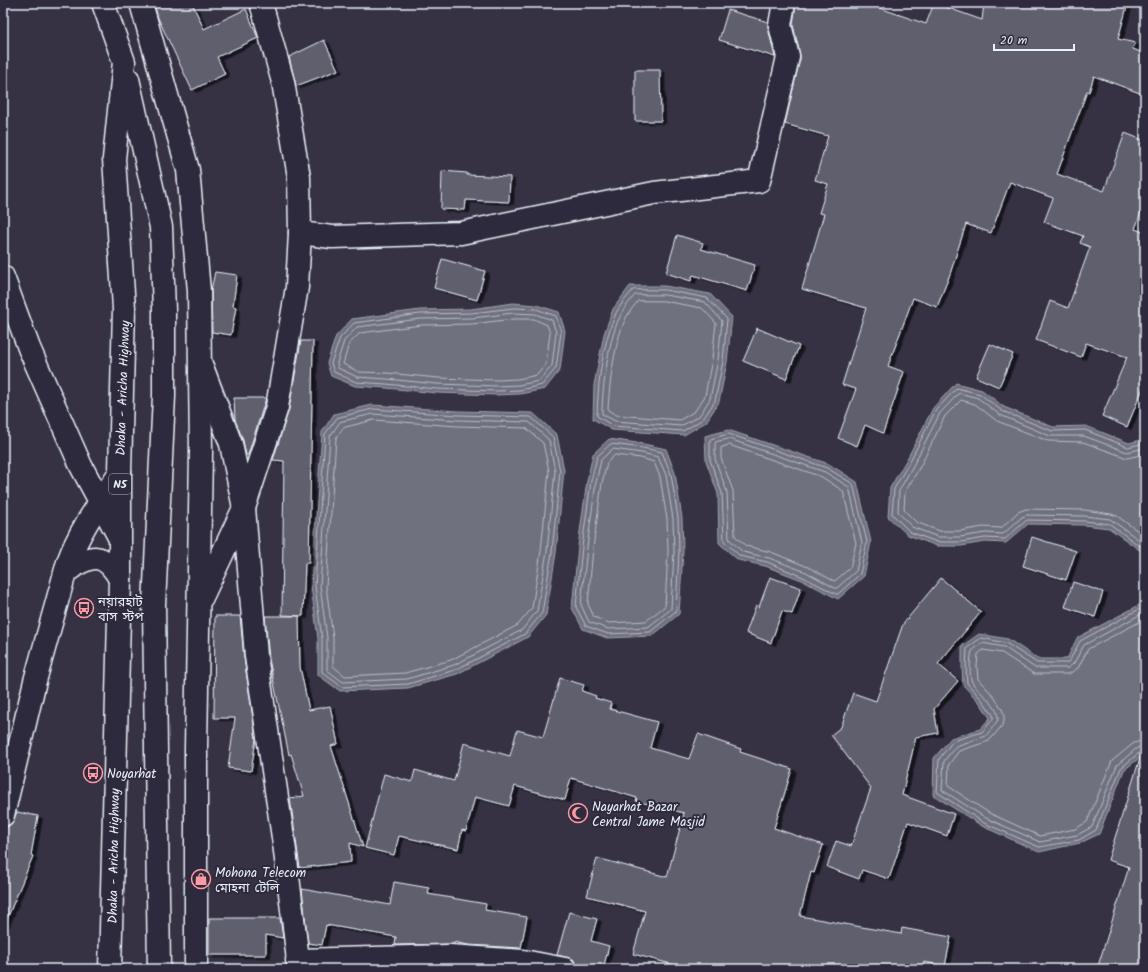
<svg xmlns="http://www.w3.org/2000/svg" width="1148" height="972" font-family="Kalam,'Noto Sans Bengali',sans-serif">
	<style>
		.water { fill: #70717f; stroke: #a0a4af }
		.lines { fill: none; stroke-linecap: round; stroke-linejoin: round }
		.shore { stroke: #b8bec8; stroke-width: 1 }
		.building { fill: #605e6e; stroke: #e8f1f8; filter: url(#shadow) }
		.street-casing { stroke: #e8f1f8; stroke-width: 25 }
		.secondary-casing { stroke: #e8f1f8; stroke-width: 25 }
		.highway-casing { stroke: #e8f1f8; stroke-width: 25 }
		.street { stroke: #2f2a3d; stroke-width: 22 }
		.secondary { stroke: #2f2a3d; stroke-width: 22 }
		.highway { stroke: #2f2a3d; stroke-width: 22 }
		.labels { text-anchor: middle; stroke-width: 4; stroke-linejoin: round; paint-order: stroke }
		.shield { fill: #2f2a3d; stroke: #b0b5c0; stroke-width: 1 }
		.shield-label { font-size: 12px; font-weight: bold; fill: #e8f1f8 }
		.street-label { font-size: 13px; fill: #e8f1f8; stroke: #2f2a3d }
		.poi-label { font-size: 13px; fill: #e8f1f8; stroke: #2f2a3d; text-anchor: start }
	</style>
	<defs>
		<filter id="shadow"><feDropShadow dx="4.5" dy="2.5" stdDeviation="0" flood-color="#0009"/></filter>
	</defs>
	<rect width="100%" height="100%" fill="#363244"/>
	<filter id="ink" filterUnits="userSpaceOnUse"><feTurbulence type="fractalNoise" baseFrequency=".025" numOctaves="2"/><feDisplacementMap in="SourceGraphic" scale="8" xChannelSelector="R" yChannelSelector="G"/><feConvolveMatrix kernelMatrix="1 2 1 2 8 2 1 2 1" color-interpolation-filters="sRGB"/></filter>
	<g filter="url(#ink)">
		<path class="water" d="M 630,286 L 665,286 L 710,294 L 732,317 L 727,362 L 719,402 L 706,422 L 684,435 L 612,430 L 593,419 L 594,385 L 604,334 L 613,309 Z
			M 513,303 L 536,305 L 559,312 L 565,331 L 560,370 L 545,389 L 520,394 L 497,395 L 437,393 L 386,388 L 355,386 L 331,376 L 327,363 L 336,336 L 352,319 L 420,310 L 471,309 Z
			M 956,383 L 982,390 L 1004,407 L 1053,427 L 1086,426 L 1129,443 L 1145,439 L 1145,554 L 1109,528 L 1084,525 L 1028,524 L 1006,543 L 985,542 L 961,546 L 937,546 L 908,535 L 888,517 L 890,488 L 908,457 L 933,408 Z
			M 372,405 L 458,411 L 533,413 L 557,435 L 564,470 L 556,553 L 546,615 L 528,637 L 457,674 L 408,688 L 340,691 L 318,675 L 318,639 L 311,586 L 322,432 L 334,414 Z
			M 728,430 L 829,464 L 857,482 L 871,542 L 864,576 L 838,599 L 802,580 L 765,566 L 738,560 L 719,543 L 718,494 L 706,461 L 705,436 Z
			M 609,439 L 644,444 L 666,449 L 675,473 L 682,518 L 683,551 L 679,614 L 652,636 L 607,638 L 583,629 L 572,608 L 578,546 L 587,481 L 593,454 Z
			M 1145,602 L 1145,755 L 1142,756 L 1124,770 L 1099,834 L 1080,843 L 1039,852 L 982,826 L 933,795 L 934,758 L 951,738 L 980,729 L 990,718 L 980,703 L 963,685 L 962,667 L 962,646 L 979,634 L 1008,639 L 1038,659 L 1067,659 L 1077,638 Z"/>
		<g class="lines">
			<path class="shore" d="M 665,290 L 707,298 L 727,319 L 723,361 L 715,401 L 703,419 L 683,431 L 613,426 L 597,416 C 598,382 602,345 616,313 C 620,305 627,297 633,290 Z
				M 665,295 L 705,302 L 722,321 L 718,360 L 710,399 L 699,416 L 681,426 L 615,421 L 602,414 C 602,388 609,334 622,313 C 625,307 630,301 635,295 Z
				M 664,301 L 702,308 L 716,323 L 712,359 L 705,396 L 695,411 L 680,420 L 616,415 L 608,410 C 609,386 615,337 627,316 C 630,311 634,306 638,301 Z
				M 514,308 L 536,309 L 556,316 L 561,332 L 556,368 L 542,385 L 520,390 L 497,391 L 437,389 L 386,384 L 356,382 L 334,372 L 331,363 L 340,338 L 354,323 L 420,314 L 471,313 Z
				M 514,313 L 535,314 L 552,320 L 556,332 L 552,366 L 539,381 L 519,385 L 497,386 L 437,384 L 387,379 L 357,377 L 338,368 L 337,363 L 344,341 L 357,327 L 420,319 L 472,318 Z
				M 514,319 L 534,319 L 547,325 L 550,333 L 546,364 L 537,375 L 518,379 L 497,380 L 438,378 L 387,373 L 359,372 L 343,364 L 349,344 L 360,333 L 421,325 L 472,324 Z
				M 373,409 L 458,415 L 531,417 L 553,437 L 560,471 L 552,552 L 542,613 L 525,634 L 455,670 L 408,684 L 342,687 L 322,672 L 322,639 L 315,586 L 325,434 L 337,418 Z
				M 373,414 L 457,420 L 529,422 L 549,440 L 555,471 L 547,551 L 537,611 L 522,630 L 454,665 L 407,679 L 343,682 L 327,670 L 327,638 L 320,586 L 330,436 L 340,422 Z
				M 374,420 L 457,426 L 526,428 L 543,443 L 549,471 L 541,551 L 532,608 L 518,625 L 451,660 L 405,673 L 345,676 L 333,666 L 333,638 L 326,586 L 336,438 L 343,428 Z
				M 729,434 L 827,468 L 853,484 L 867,542 L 860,574 L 838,594 L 836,594 L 803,577 L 767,562 L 740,556 L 724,541 L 722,493 L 710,460 L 710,440 L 711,439 Z
				M 729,439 L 825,472 L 849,487 L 862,543 L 856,571 L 837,588 L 835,588 L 806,572 L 769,558 L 743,552 L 729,539 L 727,492 L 715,459 L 715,444 L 716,442 Z
				M 1145,443 L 1128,447 L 1085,430 L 1052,431 L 1002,411 L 980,394 L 957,388 L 936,410 L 911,459 L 894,489 L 892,514 L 910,532 L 937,542 L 961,542 L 985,538 L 1005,539 L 1027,520 L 1084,521 L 1110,524 L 1145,550
				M 611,444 L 643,448 L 662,452 L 671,474 L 678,518 L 679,551 L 676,611 L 650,632 L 608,634 L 586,626 L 576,607 L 582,547 L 591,481 L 597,457 Z
				M 729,445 L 822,477 L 843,491 L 856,543 L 850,568 L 836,580 L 834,581 L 808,567 L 771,552 L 746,546 L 735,536 L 733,491 L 721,458 L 721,448 Z
				M 1145,448 L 1127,452 L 1084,436 L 1050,436 L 1000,415 L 978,398 L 959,393 L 940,413 L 915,462 L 899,491 L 898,512 L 912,527 L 938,537 L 960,537 L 985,533 L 1003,534 L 1022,517 L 1027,515 L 1084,516 L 1110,519 L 1145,544
				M 613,449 L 642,453 L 658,457 L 666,475 L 673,519 L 674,551 L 671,609 L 648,627 L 608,629 L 589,622 L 581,605 L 587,547 L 596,482 L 601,460 Z
				M 1145,454 L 1127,458 L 1083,442 L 1048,441 L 997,421 L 975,404 L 961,400 L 945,416 L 921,465 L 905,492 L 904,510 L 916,522 L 939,531 L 960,531 L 983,527 L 1001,528 L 1018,512 L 1026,509 L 1085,510 L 1111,514 L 1117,516 L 1145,536
				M 615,455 L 641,458 L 654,462 L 660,477 L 667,519 L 668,551 L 665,606 L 646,621 L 609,623 L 594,617 L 588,604 L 593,548 L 602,483 L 607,463 Z
				M 1145,606 L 1080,641 L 1070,660 L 1067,663 L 1037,663 L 1006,643 L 981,638 L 967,648 L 966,667 L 967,683 L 983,701 L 993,715 L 993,719 L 982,732 L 953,741 L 939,759 L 937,792 L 984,823 L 1039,847 L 1079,840 L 1096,830 L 1121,768 L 1139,753 L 1145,751
				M 1145,612 L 1084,645 L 1074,663 L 1068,668 L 1035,668 L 1004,647 L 982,643 L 972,651 C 970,657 969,676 972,682 C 978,693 999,704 998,720 L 986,736 L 956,746 L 944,761 L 942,790 L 986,818 L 1040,842 L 1077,835 L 1092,827 L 1117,765 L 1137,748 L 1145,746
				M 1145,619 L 1088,649 L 1078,668 L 1069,674 L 1034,674 L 1002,653 L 983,650 L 978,654 L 977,667 L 978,679 L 992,694 L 1002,709 L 1004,715 L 1004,721 L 1001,727 L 989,741 L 959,751 L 949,764 L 948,786 L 989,813 L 1040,836 L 1075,829 L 1087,822 L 1112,761 L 1134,743 L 1145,740"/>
		</g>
		<path class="building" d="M 154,3 L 192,3 L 204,29 L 246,9 L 258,38 L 217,57 L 225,74 L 192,90 L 158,18 Z
			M 796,3 L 865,3 L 926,24 L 934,3 L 982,20 L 984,3 L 1128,3 L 1118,39 L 1135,43 L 1133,49 L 1145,54 L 1145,95 L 1094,76 L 1089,92 L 1087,91 L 1057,174 L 1104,191 L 1125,133 L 1145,141 L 1145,201 L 1135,229 L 1145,233 L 1145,383 L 1127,427 L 1102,416 L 1127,357 L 1086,343 L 1081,357 L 1036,340 L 1050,301 L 1068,308 L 1090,247 L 1080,243 L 1083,236 L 1044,222 L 1053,198 L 1010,182 L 991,233 L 966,224 L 950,274 L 937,307 L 913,298 L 888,366 L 904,372 L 883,433 L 865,425 L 857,446 L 838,438 L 856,389 L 842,385 L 866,308 L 802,289 L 824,214 L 819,213 L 828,184 L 815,180 L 828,136 L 785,124 L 800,59 L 800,54 L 793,25 Z
			M 728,10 L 768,22 L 768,28 L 775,57 L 719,40 Z
			M 324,40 L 338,70 L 296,86 L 289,57 Z
			M 635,70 L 660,70 L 661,121 L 635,121 Z
			M 442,171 L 467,173 L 467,175 L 510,177 L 509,202 L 466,200 L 465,210 L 441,209 Z
			M 677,235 L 703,243 L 701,249 L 755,265 L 747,291 L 693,275 L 691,281 L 666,273 Z
			M 442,259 L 485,271 L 477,300 L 434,288 Z
			M 215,272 L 237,275 L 233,306 L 236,307 L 231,335 L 212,332 L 211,290 Z
			M 757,328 L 799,346 L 786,379 L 743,361 Z
			M 301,341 L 313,341 L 309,563 L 305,563 L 303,616 L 282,615 L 284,461 L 273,460 L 289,409 Z
			M 990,344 L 1013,354 L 999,387 L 976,377 Z
			M 234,398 L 266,398 L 248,455 L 246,455 L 243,440 L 235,420 Z
			M 1032,537 L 1076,551 L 1066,580 L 1023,566 Z
			M 770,577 L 801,588 L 792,614 L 782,611 L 771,643 L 746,633 L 756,605 L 759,607 Z
			M 941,578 L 981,612 L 938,664 L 958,681 L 934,709 L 938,733 L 916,737 L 902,795 L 954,814 L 947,836 L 908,822 L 889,879 L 862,870 L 859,879 L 827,867 L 836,841 L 851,846 L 871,788 L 831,735 L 841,727 L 853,693 L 876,701 L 903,624 Z
			M 1073,582 L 1103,592 L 1095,617 L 1065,607 Z
			M 215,616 L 240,616 L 244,658 L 256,739 L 251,771 L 228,768 L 235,718 L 214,718 Z
			M 265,616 L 299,616 L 300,667 L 309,710 L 330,706 L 338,744 L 331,746 L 363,847 L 350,843 L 351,862 L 300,868 L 290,798 L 304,796 L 291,754 L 289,755 L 269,659 Z
			M 560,678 L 584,685 L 582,691 L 596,696 L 595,698 L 611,703 L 610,709 L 657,722 L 650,748 L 689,759 L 698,734 L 741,749 L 740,752 L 792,769 L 774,828 L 823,845 L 814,873 L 811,872 L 800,916 L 901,934 L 902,928 L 951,937 L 945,966 L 924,962 L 922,969 L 690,969 L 633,954 L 645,911 L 587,896 L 597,858 L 667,877 L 684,813 L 636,801 L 637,798 L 571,778 L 565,800 L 515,786 L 509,806 L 475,797 L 466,831 L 462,830 L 458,849 L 399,836 L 394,855 L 365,848 L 384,774 L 412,782 L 415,770 L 454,781 L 464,743 L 510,756 L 517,730 L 543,737 Z
			M 1140,758 L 1145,759 L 1145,969 L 1097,969 L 1129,867 L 1108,860 Z
			M 17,812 L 38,816 L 31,855 L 33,856 L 4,926 L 3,827 L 7,827 L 12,823 Z
			M 394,882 L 429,888 L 428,894 L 486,904 L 485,910 L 527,917 L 521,948 L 468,945 L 454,942 L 454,944 L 395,945 L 396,937 L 326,925 L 322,945 L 308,943 L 302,889 L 390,905 Z
			M 569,912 L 597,919 L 591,941 L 609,946 L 603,969 L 577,969 L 577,965 L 573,959 L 557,955 Z
			M 209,918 L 280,918 L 283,938 L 266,935 L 266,955 L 209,955 Z"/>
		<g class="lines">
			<g class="street-casing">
				<path id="street" d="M 300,233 L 332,237 L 461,233 L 654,193 L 759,181 L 788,57 L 780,25 L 784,3
					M 297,960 L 450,956 L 523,961 L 565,969"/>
			</g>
			<g class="secondary-casing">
				<path id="secondary" d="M 201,364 L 231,444 L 244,508 L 256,656 L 285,851 L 299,969
					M 67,571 C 91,554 104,551 120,579
					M 3,815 L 35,681 L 68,562 C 80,529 101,501 120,472"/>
			</g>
			<g class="highway-casing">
				<path id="highway" d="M 103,3 L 124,62 L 114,159 L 124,308 L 120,472 L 120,579 L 110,969
					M 141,3 L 188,170 L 199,291 L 201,452 L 196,748 L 196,969
					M 128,79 L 161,227 L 164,311 L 164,396 L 154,605 L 159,969
					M 3,277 L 29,348 L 81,466 L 118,535
					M 202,597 L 244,508 L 277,407 L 297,287 L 300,233 L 299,177 L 283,82 L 261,3"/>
			</g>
			<use href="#street" class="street"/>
			<use href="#secondary" class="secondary"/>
			<use href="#highway" class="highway"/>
		</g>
	</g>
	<defs>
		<g id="bus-ring" transform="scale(1)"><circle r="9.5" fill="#2f2a3d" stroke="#ff9aa2" stroke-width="1.5"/><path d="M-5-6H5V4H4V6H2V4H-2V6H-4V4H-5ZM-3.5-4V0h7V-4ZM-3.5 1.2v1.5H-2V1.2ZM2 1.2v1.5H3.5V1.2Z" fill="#ff9aa2"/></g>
		<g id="mosque-ring" transform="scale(1)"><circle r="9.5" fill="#2f2a3d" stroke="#ff9aa2" stroke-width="1.5"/><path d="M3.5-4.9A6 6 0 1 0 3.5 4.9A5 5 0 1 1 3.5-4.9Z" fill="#ff9aa2"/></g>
		<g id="shop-ring" transform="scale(1)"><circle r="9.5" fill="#2f2a3d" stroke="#ff9aa2" stroke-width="1.5"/><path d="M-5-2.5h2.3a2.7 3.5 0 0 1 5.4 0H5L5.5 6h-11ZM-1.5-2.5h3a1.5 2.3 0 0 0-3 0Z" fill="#ff9aa2"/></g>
	</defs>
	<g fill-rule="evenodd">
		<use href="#bus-ring" x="84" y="608"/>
		<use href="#bus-ring" x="93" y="773"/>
		<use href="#mosque-ring" x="578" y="813"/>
		<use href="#shop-ring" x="201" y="879"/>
	</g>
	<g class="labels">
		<rect class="shield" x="109" y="474" width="22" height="20" rx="3"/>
		<g class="shield-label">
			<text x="120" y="488">N5</text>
		</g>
		<g class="street-label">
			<text transform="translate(122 388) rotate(-88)" y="5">Dhaka - Aricha Highway</text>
			<text transform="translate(113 856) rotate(-89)" y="5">Dhaka - Aricha Highway</text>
		</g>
		<g class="poi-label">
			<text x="98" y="606">নয়ারহাট<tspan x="98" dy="15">বাস স্টপ</tspan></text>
			<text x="107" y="778">Noyarhat</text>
			<text x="592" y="811">Nayarhat Bazar<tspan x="592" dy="15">Central Jame Masjid</tspan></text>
			<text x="215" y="877">Mohona Telecom<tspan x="215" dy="15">মোহনা টেলি</tspan></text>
		</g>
	</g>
	<rect width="1148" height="972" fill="none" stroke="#2f2a3d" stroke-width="16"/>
	<rect x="8" y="8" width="1132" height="956" fill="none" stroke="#e8f1f8" stroke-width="1.5" filter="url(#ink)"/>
	<path d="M994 44v6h80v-6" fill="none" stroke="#e8f1f8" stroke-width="2"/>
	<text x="1000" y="44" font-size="12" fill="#e8f1f8" stroke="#2f2a3d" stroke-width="3" paint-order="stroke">20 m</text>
</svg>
